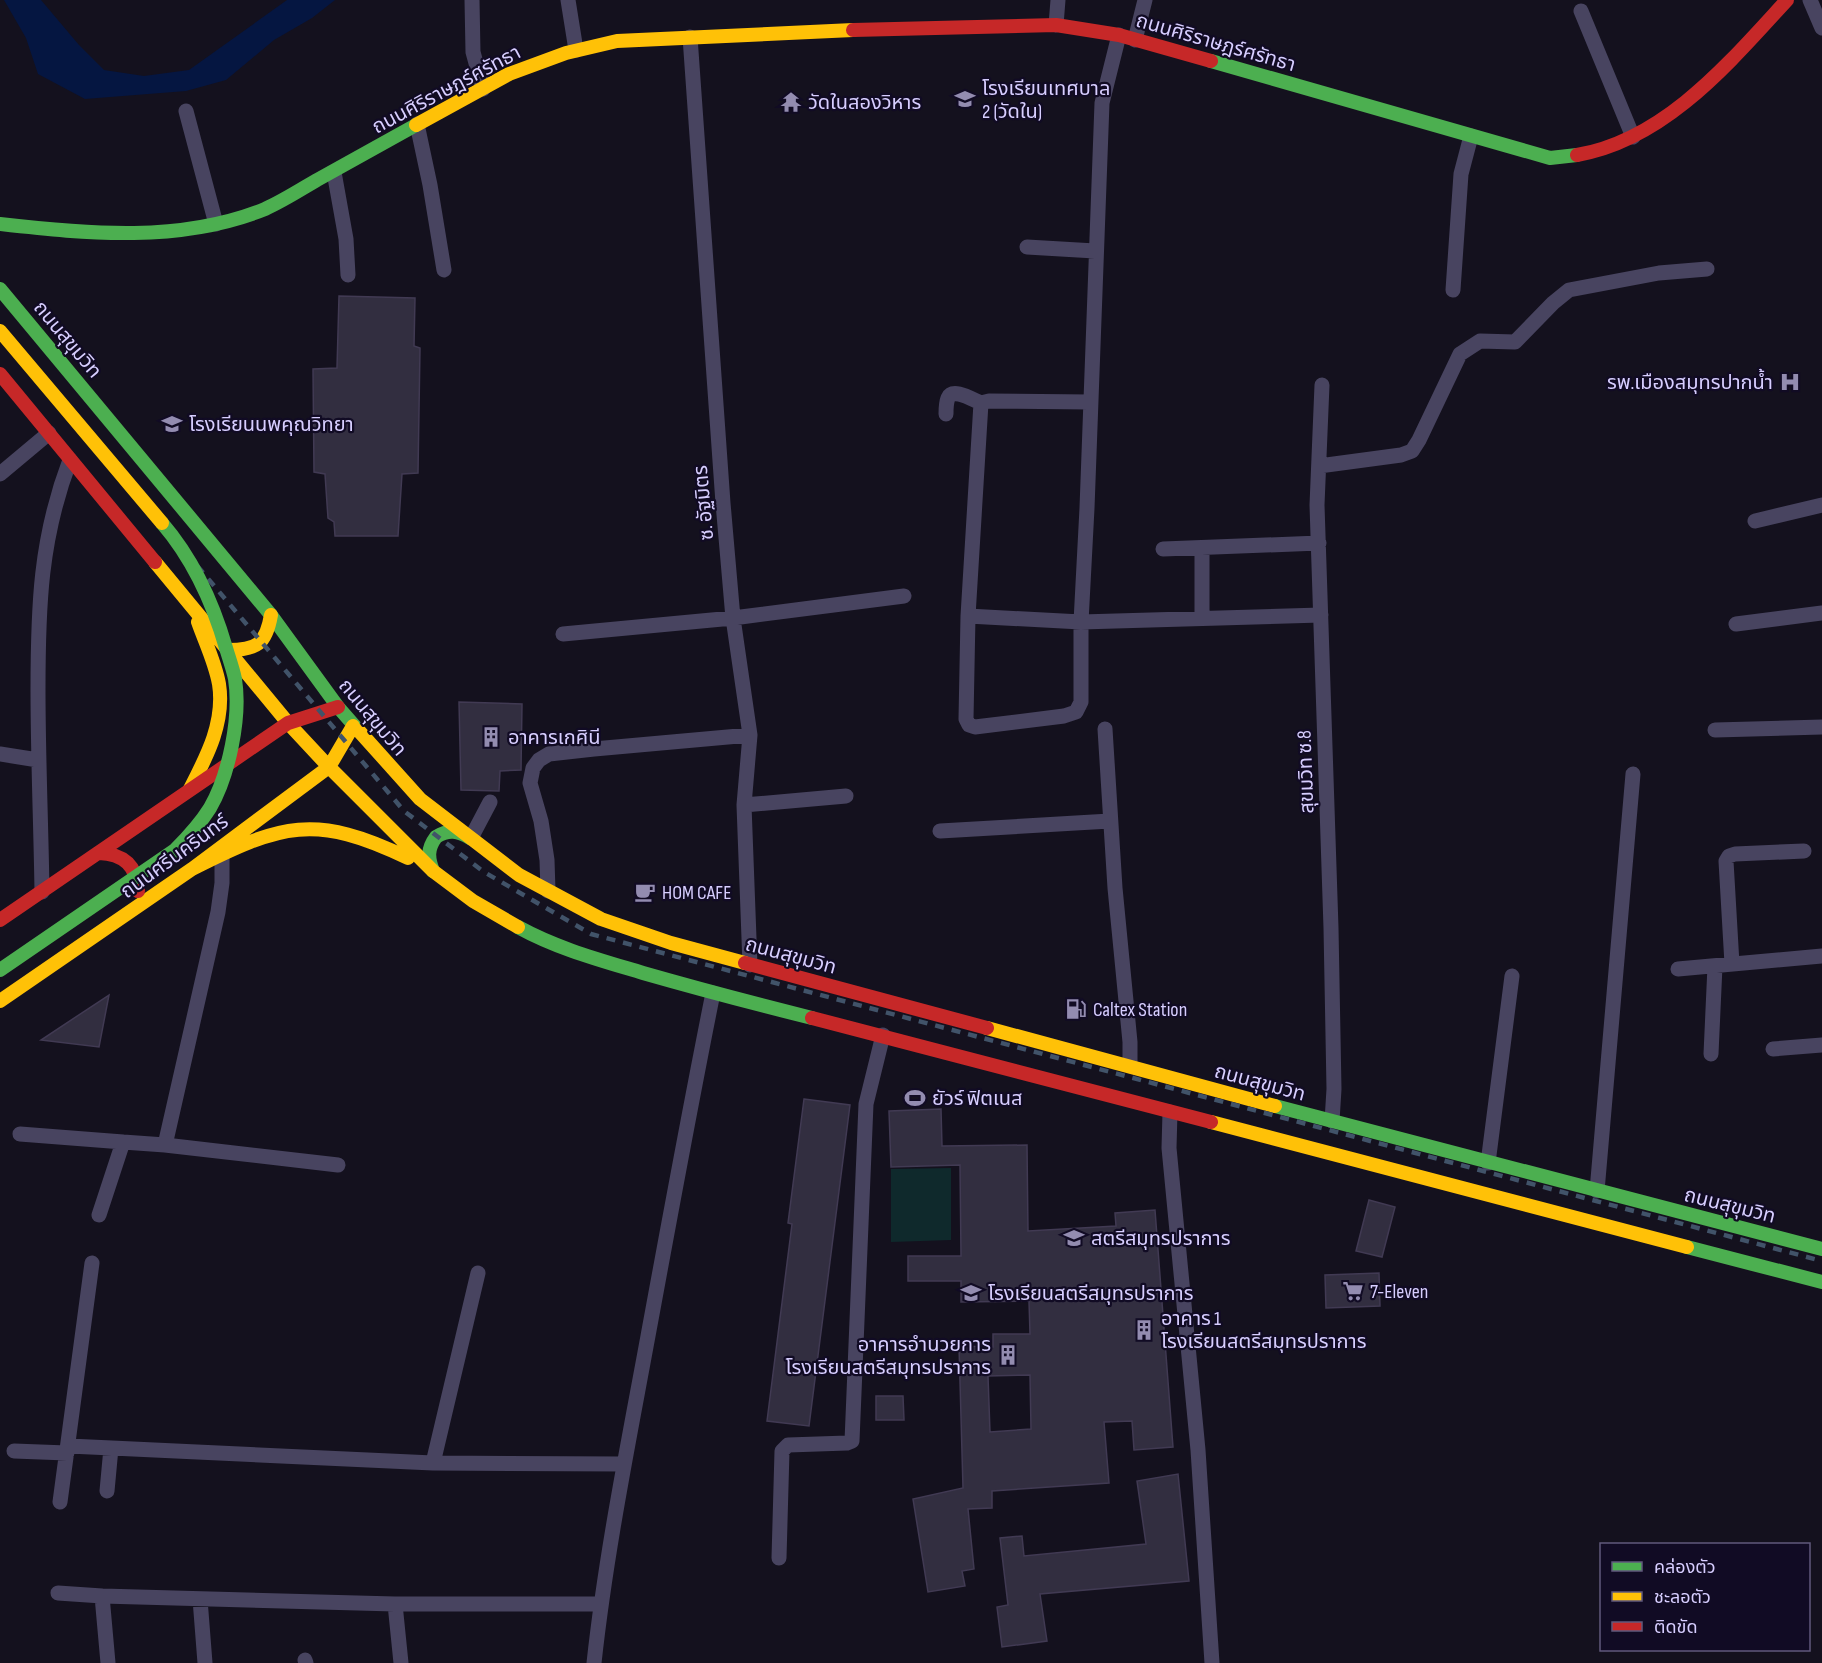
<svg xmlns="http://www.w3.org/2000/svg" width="1822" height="1663" font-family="'Sofia Sans Condensed','Noto Sans Thai',sans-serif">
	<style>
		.green { fill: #0f292c }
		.water { fill: #051641 }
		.building { fill: #322e40; stroke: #413a53; stroke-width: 1.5; fill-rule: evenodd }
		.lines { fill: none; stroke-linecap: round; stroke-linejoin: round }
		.street { stroke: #484460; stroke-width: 15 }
		.fast { stroke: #4caf50; stroke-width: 14 }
		.slow { stroke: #ffc107; stroke-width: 14 }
		.jam { stroke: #c62828; stroke-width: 14 }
		.rail { stroke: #415369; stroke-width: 4.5; stroke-dasharray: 9 8; stroke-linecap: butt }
		.fast-bridge { stroke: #4caf50; stroke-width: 14 }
		.slow-bridge { stroke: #ffc107; stroke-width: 14 }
		.labels { text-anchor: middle; stroke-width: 4.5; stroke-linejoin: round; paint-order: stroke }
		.street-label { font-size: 20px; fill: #d7ceff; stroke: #110b24 }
		.poi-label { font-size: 20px; fill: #d7ceff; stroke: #110b24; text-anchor: start }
	</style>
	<rect width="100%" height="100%" fill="#14111e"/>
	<path class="green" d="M 951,1168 L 951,1240 L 891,1242 L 891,1169 Z"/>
	<path class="water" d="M 4,0 L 41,0 L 79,45 L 104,70 L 144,76 L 189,70 L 287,0 L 335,0 L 312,18 L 274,40 L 226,80 L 186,91 L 85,99 L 38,74 L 26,38 Z"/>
	<path class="building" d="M 339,296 L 415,298 L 414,346 L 420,348 L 418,473 L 402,474 L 398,536 L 335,536 L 334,522 L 328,518 L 325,474 L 314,472 L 313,369 L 337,368 Z
		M 459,702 L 522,704 L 521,770 L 500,771 L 499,791 L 461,790 Z
		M 109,995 L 99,1047 L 41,1040 Z
		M 804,1099 L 850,1105 L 809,1426 L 767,1421 L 792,1224 L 788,1223 Z
		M 941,1109 L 942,1146 L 1027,1145 L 1028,1231 L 1116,1226 L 1115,1213 L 1155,1210 L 1173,1447 L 1134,1450 L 1132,1421 L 1104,1422 L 1109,1483 L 992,1491 L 992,1508 L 968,1509 L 974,1569 L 962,1571 L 965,1586 L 928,1592 L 913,1499 L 963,1488 L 959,1346 L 993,1347 L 993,1334 L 1030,1334 L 1029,1301 L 961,1302 L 961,1281 L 908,1281 L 908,1256 L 961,1256 L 960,1165 L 891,1167 L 889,1111 ZM 1030,1375 L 1031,1429 L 990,1432 L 988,1376 Z
		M 1369,1200 L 1395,1207 L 1382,1257 L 1356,1251 Z
		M 1379,1273 L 1380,1306 L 1326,1308 L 1325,1275 Z
		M 876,1396 L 903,1396 L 904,1420 L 876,1420 Z
		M 1178,1474 L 1189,1581 L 1040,1594 L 1047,1641 L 1002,1647 L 997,1607 L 1008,1605 L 1000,1538 L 1022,1536 L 1024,1556 L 1146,1544 L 1137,1481 Z"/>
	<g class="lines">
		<path class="street" d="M 472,0 L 473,52 L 483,89
			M 568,0 L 576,50
			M 1810,0 L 1822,28
			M 1581,11 L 1633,137
			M 1056,25 L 1058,0
			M 690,37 L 723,503 L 733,618 L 750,735 L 744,805 L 750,965
			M 1135,40 L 1145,0
			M 186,111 L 216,224
			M 417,124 L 430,185 L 444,270
			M 334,172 L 346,239 L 348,275
			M 1027,247 L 1095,251
			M 1453,290 L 1461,174 L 1471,136
			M 1322,385 L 1317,505 L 1331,928 L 1334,1089 L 1332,1121
			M 1090,402 L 989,401 L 981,403 L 968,616 L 966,719 L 969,725 L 975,727 L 1064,716 L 1076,712 L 1081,702 L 1081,622 L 1087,508 L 1102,103 L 1119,35
			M 946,414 C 946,410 946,403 948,398 C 953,387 973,400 981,403
			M 1319,466 L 1401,455 L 1412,451 L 1419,440 L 1460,354 L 1480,341 L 1515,342 L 1553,303 L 1569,290 L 1659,273 L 1707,269
			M 0,474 L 49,433
			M 1755,521 L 1822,505
			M 1163,549 L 1319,543
			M 968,616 L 1081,622 L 1321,615
			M 1202,618 L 1202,548
			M 1736,624 L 1822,613
			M 563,634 L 733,618 L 904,596
			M 1105,729 L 1115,888 L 1130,1042 L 1130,1066
			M 1715,730 L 1822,727
			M 0,754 L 38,760
			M 744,805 L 846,796
			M 940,831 L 1110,821
			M 471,838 L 490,802
			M 222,854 L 222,883 L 218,912 L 165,1145 L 338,1165
			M 548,891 L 547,860 L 541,821 L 530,783 L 533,768 L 539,760 L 549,754 L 594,749 L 750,735
			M 42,892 C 41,824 38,757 38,690 C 38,607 40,539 70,460
			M 1732,964 L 1726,861 L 1729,856 L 1735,854 L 1804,851
			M 1678,969 L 1822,956
			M 1773,1049 L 1822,1045
			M 1711,1054 L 1715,966
			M 1170,1112 L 1169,1148 L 1198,1450 L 1212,1663
			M 20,1134 L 123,1142
			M 1488,1163 L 1512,976
			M 1597,1191 L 1633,774
			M 99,1215 L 123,1142 L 165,1145
			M 69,1446 L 433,1463 L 623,1464
			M 14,1451 L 67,1453
			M 433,1463 L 478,1273
			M 107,1491 L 111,1448
			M 60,1502 L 92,1263
			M 779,1558 L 782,1451 L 788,1445 L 847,1443 L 852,1441 L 866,1104 L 883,1035
			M 58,1593 L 102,1596
			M 200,1599 L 205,1663
			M 395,1604 L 401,1663
			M 305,1660 L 306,1663
			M 108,1663 L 102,1596 L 395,1604 L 600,1604
			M 594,1663 C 606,1553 628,1445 648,1336 C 669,1222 690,1107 713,993"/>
		<path class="fast" d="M 1211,61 L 1550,158 L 1577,155
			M 0,224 C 88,234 181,243 265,209 C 283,201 300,190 317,180 C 350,162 383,143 416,125
			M 0,289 L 271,615 L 338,707 L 359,731
			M 433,871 C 428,858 427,849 436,837 C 449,829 458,831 470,838
			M 518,927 C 558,949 600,960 643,973 C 699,989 756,1004 812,1018
			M 1275,1106 L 1822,1249
			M 1687,1247 L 1822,1282"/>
		<path class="slow" d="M 416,125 L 509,74 L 566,53 L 617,41 L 853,30
			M 155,562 L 288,723 L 329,767 L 433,871 L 473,901 L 518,927
			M 228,650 C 257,650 266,644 271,615
			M 359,731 L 420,799 L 519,875 L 601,919 L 671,943 L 745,963
			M 190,789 C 207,756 225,722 219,684 C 215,662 205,642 198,622
			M 192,869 C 281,824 315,813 408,858
			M 0,1001 L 192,869 L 329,767 L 353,726
			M 987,1028 L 1275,1106
			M 1211,1122 L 1687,1247"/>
		<path class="jam" d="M 853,30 L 1056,25 L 1119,35 L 1211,61
			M 1577,155 C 1665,140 1729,63 1787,0
			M 0,374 L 155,562
			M 99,853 C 124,854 137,866 138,891
			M 0,920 L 288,723 L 338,707
			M 745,963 L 987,1028
			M 812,1018 L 1211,1122"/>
		<path class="rail" d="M 0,332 L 404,811 L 484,872 L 591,934 L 1822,1261"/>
		<path class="fast-bridge" d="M 0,970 L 175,850 C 188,837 200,824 210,808 C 229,775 241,717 235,679 C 233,669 229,658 226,648 C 213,603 193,559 162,523"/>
		<path class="slow-bridge" d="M 0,331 L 162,523"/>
	</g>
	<defs>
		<g id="school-bare" transform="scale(1.62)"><path d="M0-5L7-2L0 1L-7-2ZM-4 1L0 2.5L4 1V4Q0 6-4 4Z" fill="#938cb0" stroke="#110b24" stroke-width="2.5" paint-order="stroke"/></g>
		<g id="temple-bare" transform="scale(1.62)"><path d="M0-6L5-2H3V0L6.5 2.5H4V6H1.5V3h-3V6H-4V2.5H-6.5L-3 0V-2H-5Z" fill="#938cb0" stroke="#110b24" stroke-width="2.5" paint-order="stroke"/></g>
		<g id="hospital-bare" transform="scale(1.62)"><path d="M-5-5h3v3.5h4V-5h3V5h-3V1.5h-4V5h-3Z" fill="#938cb0" stroke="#110b24" stroke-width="2.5" paint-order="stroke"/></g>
		<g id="building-bare" transform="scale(1.62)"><path d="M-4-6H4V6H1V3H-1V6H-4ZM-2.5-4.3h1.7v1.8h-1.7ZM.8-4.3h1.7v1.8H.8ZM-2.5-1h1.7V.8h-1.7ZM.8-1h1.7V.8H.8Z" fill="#938cb0" stroke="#110b24" stroke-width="2.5" paint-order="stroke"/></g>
		<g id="cafe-bare" transform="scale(1.62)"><path d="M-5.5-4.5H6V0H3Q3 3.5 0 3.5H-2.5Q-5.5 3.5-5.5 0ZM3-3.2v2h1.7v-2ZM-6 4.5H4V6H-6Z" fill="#938cb0" stroke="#110b24" stroke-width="2.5" paint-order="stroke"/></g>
		<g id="fuel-bare" transform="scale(1.62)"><path d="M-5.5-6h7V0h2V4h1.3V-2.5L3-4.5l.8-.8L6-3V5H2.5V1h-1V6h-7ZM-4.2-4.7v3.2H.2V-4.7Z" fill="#938cb0" stroke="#110b24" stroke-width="2.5" paint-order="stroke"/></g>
		<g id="stadium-bare" transform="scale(1.62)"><path d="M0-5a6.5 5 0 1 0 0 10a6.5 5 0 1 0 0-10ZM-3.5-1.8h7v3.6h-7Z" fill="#938cb0" stroke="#110b24" stroke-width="2.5" paint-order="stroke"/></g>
		<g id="supermarket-bare" transform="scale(1.62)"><path d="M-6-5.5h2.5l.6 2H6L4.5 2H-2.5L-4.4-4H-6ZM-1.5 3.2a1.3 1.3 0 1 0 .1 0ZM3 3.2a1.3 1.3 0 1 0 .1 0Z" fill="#938cb0" stroke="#110b24" stroke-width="2.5" paint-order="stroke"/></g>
	</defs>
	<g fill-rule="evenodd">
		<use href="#school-bare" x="965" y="99"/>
		<use href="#temple-bare" x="791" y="102"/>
		<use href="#hospital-bare" x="1790" y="382"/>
		<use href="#school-bare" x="172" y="424"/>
		<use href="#building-bare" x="491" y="737"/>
		<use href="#cafe-bare" x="645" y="892"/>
		<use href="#fuel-bare" x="1076" y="1009"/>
		<use href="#stadium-bare" x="915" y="1098"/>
		<use href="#school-bare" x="1074" y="1238"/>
		<use href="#supermarket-bare" x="1353" y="1291"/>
		<use href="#school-bare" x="971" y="1293"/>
		<use href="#building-bare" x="1144" y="1330"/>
		<use href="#building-bare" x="1008" y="1355"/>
	</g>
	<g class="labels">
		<g class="street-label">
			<text transform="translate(1216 42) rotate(16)" y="7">ถนนศิริราษฎร์ศรัทธา</text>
			<text transform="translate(446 89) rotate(-28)" y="7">ถนนศิริราษฎร์ศรัทธา</text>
			<text transform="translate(68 339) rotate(50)" y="7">ถนนสุขุมวิท</text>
			<text transform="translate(703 503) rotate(-95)" y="7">ซ. อัฐมิตร</text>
			<text transform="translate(373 717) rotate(50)" y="7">ถนนสุขุมวิท</text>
			<text transform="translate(1305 772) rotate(-92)" y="7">สุขมวิท ซ.8</text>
			<text transform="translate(174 856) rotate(-36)" y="7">ถนนศรีนครินทร์</text>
			<text transform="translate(791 955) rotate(15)" y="7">ถนนสุขุมวิท</text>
			<text transform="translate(1260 1082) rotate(15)" y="7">ถนนสุขุมวิท</text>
			<text transform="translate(1730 1205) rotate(14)" y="7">ถนนสุขุมวิท</text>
		</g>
		<g class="poi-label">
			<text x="982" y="95">โรงเรียนเทศบาล<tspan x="982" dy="23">2 (วัดใน)</tspan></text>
			<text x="808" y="109">วัดในสองวิหาร</text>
			<text x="1773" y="389" text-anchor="end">รพ.เมืองสมุทรปากน้ำ</text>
			<text x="189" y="431">โรงเรียนนพคุณวิทยา</text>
			<text x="508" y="744">อาคารเกศินี</text>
			<text x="662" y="899">HOM CAFE</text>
			<text x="1093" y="1016">Caltex Station</text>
			<text x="932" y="1105">ยัวร์ ฟิตเนส</text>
			<text x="1091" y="1245">สตรีสมุทรปราการ</text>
			<text x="1370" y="1298">7-Eleven</text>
			<text x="988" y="1300">โรงเรียนสตรีสมุทรปราการ</text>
			<text x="1161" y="1325">อาคาร 1<tspan x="1161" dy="23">โรงเรียนสตรีสมุทรปราการ</tspan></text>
			<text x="991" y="1351" text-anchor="end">อาคารอำนวยการ<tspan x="991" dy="23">โรงเรียนสตรีสมุทรปราการ</tspan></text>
		</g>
	</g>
	<rect x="1600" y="1543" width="210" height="108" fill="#110b24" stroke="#60597c" stroke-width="1.5"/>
	<rect x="1612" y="1562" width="30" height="9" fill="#4caf50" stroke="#60597c" stroke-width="1.5"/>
	<text x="1654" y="1573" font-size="18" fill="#d7ceff">คล่องตัว</text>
	<rect x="1612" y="1592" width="30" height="9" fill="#ffc107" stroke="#60597c" stroke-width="1.5"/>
	<text x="1654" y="1603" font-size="18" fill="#d7ceff">ชะลอตัว</text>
	<rect x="1612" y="1622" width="30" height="9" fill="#c62828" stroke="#60597c" stroke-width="1.5"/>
	<text x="1654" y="1633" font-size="18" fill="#d7ceff">ติดขัด</text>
</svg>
